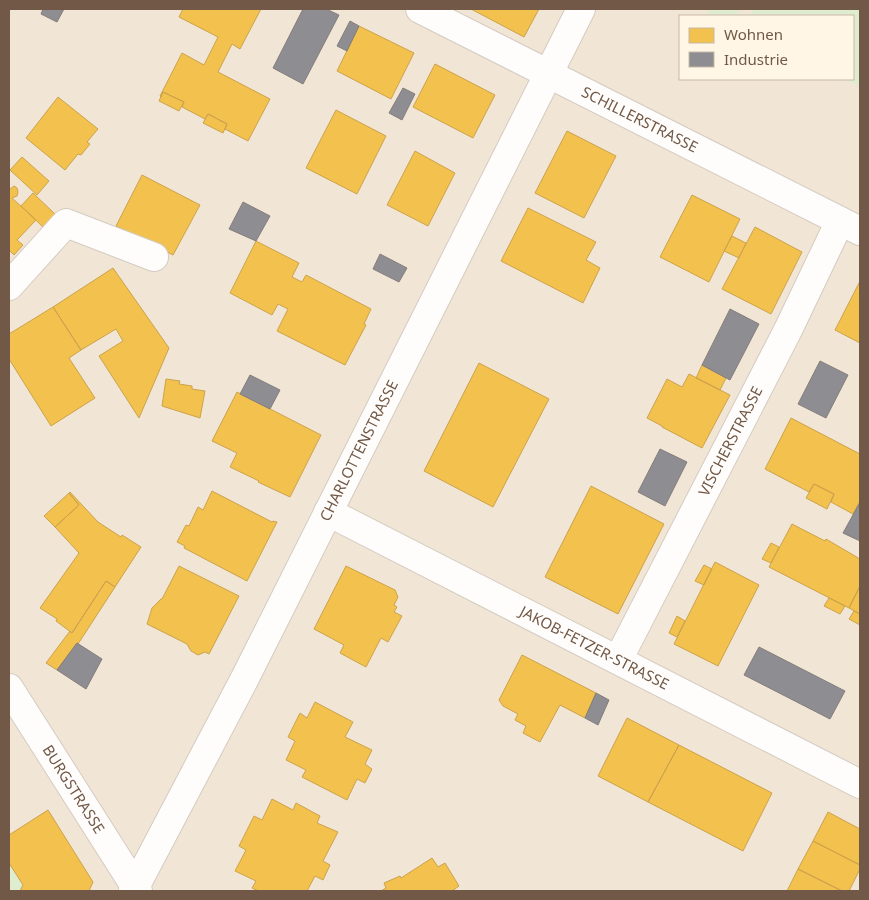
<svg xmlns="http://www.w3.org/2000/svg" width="869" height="900" font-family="'Noto Sans',sans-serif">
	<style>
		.residential { fill: #f1e6d5; fill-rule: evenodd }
		.green { fill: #dfeccf }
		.homes { fill: #f2c14e; stroke: #cca24c }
		.industry { fill: #8d8d92; stroke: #857d7b }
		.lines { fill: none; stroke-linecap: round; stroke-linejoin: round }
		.minor-casing { stroke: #d4cbc1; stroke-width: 30 }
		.minor { stroke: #fefdfb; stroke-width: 28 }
		.labels { text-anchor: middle; stroke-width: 5; stroke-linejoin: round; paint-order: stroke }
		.street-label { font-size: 15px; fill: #725846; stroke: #fff6e5 }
	</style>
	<rect width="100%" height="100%" fill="#f5f0e5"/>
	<path class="residential" d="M 9,9 L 860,9 L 860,891 L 9,891 ZM 680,16 L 853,16 L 853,79 L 680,79 Z"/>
	<path class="green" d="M 710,9 L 740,9 L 736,16 L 706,16 Z
		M 753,9 L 860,9 L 860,87 L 845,79 L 853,79 L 853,16 L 749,16 Z
		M 9,838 L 47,876 L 42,891 L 9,891 Z"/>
	<path class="homes" d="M 183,9 L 261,9 L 240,49 L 232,44 L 218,72 L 270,99 L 248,141 L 225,129 L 227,124 L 208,114 L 205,119 L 182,107 L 184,102 L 163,92 L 161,97 L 160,96 L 182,53 L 204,65 L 218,37 L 179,17 Z
		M 471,9 L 539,9 L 524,37 Z
		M 359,26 L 414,53 L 391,99 L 337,71 Z
		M 435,64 L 495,95 L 473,138 L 413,107 Z
		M 163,92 L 184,102 L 179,111 L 159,101 Z
		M 58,97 L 98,129 L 87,142 L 90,144 L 81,155 L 78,154 L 65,170 L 26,138 Z
		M 336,110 L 386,136 L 357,194 L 306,168 Z
		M 208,114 L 227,124 L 223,133 L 203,123 Z
		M 567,131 L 616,156 L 584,218 L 535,193 Z
		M 415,151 L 455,173 L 428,226 L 387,205 Z
		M 22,157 L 49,181 L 37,195 L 10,170 Z
		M 142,175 L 200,205 L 173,255 L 116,226 Z
		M 14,186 L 17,188 L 18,192 L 17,196 L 12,198 L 36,220 L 17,240 L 23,245 L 14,255 L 9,250 L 9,190 Z
		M 33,193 L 56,215 L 44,228 L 21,206 Z
		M 692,195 L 740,219 L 709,282 L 660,257 Z
		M 528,208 L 596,242 L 586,260 L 600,268 L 583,303 L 501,261 Z
		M 755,227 L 802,252 L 771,314 L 722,289 Z
		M 732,236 L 746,243 L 739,258 L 724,251 Z
		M 256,241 L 299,263 L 292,277 L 302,282 L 306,275 L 371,309 L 364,324 L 366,325 L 345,365 L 277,331 L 288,309 L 278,304 L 272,315 L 230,293 Z
		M 113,268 L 169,348 L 139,418 L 99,356 L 123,341 L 116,329 L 81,350 L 53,307 Z
		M 860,281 L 860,343 L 835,330 Z
		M 53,307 L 81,350 L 69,358 L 95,398 L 51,426 L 9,359 L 9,334 Z
		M 479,363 L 549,399 L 493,507 L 424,471 Z
		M 702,365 L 726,378 L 720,390 L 696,378 Z
		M 689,374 L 730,395 L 702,448 L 662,427 L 662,426 L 647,418 L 667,379 L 682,387 Z
		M 166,379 L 180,381 L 179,384 L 192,386 L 192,389 L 205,391 L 200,418 L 162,406 Z
		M 237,392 L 321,435 L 290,497 L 258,482 L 259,481 L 230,467 L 237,453 L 212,441 Z
		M 791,418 L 860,454 L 860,501 L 853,514 L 831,502 L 834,494 L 814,484 L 809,492 L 765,469 Z
		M 814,484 L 834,494 L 827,509 L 806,498 Z
		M 591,486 L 664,524 L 618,614 L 545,577 Z
		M 212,491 L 272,522 L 273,521 L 277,522 L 247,581 L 184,548 L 185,546 L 177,542 L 186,525 L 189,526 L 198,507 L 203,510 Z
		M 70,492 L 98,522 L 121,537 L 122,535 L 141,547 L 115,587 L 106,581 L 72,633 L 56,621 L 57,619 L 40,608 L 79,553 L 55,527 L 79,505 L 69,493 Z
		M 69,493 L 79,505 L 55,527 L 44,516 Z
		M 792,524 L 825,541 L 826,539 L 860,559 L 860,586 L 849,608 L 769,567 Z
		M 771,543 L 779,547 L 771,563 L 762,559 Z
		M 715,562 L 759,585 L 718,666 L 674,644 Z
		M 704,565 L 712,569 L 704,585 L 695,581 Z
		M 179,566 L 239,596 L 209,654 L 205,652 L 198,655 L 191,651 L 187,644 L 147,624 L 152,608 L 161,599 L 162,599 Z
		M 346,566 L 395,590 L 398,597 L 394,605 L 397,607 L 394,612 L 402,616 L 388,642 L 381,638 L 366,667 L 340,653 L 344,645 L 314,629 Z
		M 106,581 L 115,587 L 78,644 L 77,643 L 57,670 L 46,663 L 70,631 L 72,633 Z
		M 860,586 L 860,614 L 849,608 Z
		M 829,598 L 845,606 L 840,614 L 824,606 Z
		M 854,611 L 860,614 L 860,625 L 849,619 Z
		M 677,616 L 685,621 L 677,637 L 669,633 Z
		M 522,655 L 596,693 L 585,718 L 560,705 L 540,742 L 523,733 L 526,726 L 515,720 L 518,714 L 503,706 L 499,700 Z
		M 315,702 L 353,722 L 345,737 L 372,750 L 365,764 L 372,769 L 365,783 L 357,779 L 347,800 L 302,777 L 306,770 L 286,760 L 295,741 L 288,737 L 300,713 L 307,718 Z
		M 627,718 L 679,745 L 648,802 L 598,776 Z
		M 679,745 L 772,793 L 743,851 L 648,802 Z
		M 272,799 L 293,810 L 296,803 L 320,816 L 317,823 L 338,832 L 323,861 L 330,865 L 323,880 L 315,876 L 307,891 L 259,891 L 252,888 L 256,881 L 235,871 L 246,850 L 239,846 L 254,816 L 262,820 Z
		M 48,810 L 93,882 L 89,891 L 20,891 L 23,885 L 9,863 L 9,835 Z
		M 828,812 L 860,829 L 860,865 L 813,841 Z
		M 813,841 L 860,865 L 860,869 L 849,891 L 842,891 L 798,869 Z
		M 432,858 L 438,867 L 445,863 L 459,886 L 452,891 L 381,891 L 386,888 L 384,883 L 400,876 L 401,878 Z
		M 798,869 L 842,891 L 787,891 Z"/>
	<path class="industry" d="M 43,9 L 64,9 L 57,22 L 41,14 Z
		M 303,9 L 326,9 L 339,15 L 303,84 L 273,68 Z
		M 350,21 L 359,26 L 347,51 L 337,46 Z
		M 403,88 L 415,94 L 402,120 L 389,113 Z
		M 243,202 L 270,216 L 256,241 L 229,229 Z
		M 380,254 L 407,268 L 399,282 L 373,269 Z
		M 730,309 L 759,324 L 730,380 L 702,365 Z
		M 820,361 L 848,375 L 826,418 L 798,404 Z
		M 250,375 L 280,390 L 270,409 L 240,394 Z
		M 660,449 L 687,462 L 665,506 L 638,492 Z
		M 859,504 L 860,505 L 860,541 L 843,533 Z
		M 77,643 L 102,659 L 86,689 L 57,670 Z
		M 759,647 L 845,691 L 830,719 L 744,675 Z
		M 596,693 L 609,700 L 598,725 L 585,718 Z"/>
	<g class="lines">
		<g class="minor-casing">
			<g id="minor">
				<path id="s1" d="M 420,9 L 860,231"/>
				<path d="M 9,286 L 66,223 L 154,257"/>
				<path id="s2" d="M 328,512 L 860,784"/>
				<path id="s3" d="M 618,660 L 788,330 L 840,221"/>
				<path id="s4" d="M 9,688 L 138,891"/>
				<path id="s5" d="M 133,891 L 245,678 L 581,9"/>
			</g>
		</g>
		<use href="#minor" class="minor"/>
	</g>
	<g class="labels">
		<g class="street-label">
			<text dy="5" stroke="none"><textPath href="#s1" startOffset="246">SCHILLERSTRASSE</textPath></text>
			<text dy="5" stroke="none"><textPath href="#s3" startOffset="246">VISCHERSTRASSE</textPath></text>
			<text dy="5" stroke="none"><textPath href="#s5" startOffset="495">CHARLOTTENSTRASSE</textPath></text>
			<text dy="5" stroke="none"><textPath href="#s2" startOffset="299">JAKOB-FETZER-STRASSE</textPath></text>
			<text dy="5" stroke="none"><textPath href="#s4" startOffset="120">BURGSTRASSE</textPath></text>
		</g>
	</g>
	<rect width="869" height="900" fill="none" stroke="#725846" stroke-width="20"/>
	<rect x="679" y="15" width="175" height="65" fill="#fff6e5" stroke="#c7b7a5"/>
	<rect x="689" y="28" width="25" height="15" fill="#f2c14e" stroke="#c7b7a5"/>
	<text x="724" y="40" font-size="15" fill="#725846">Wohnen</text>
	<rect x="689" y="52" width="25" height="15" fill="#8d8d92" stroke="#c7b7a5"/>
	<text x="724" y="65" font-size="15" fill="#725846">Industrie</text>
</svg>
